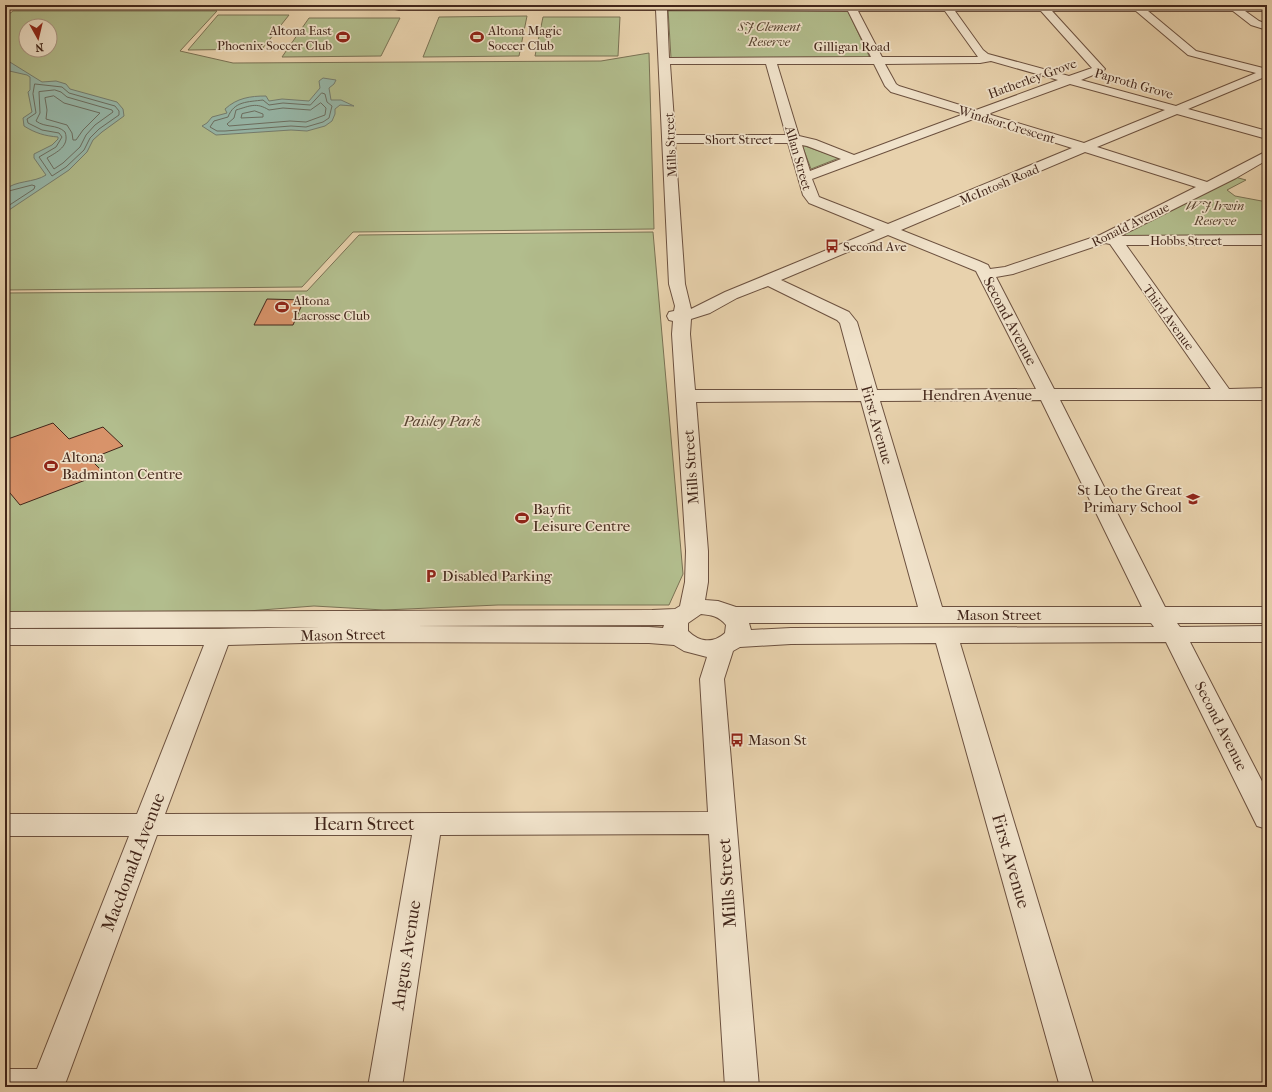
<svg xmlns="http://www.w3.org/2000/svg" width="1272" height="1092" font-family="'IM FELL French Canon',serif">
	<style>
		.green { fill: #b2bd8d; stroke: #7a7254; fill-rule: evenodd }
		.water { fill: #97b8aa; stroke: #757e70 }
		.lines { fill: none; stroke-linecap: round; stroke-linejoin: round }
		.shore { stroke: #6c6f62; stroke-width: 1 }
		.building { fill: #d8936a; stroke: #42261a }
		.minor-casing { stroke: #6c513f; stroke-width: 2 }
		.minor { fill: #f0e2ca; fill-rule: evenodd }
		.labels { text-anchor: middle; stroke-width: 3.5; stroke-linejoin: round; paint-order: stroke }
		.far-park-label { font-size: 13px; font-style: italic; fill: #584431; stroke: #f0e2ca }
		.far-poi-label { font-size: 13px; fill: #42261a; stroke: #f0e2ca; text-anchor: start }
		.far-street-label { font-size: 13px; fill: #42261a; stroke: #f0e2ca }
		.street-label { font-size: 15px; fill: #42261a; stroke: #f0e2ca }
		.park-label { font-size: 15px; font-style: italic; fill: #584431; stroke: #f0e2ca }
		.poi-label { font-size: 15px; fill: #42261a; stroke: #f0e2ca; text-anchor: start }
		.near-street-label { font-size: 18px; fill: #42261a; stroke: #f0e2ca }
	</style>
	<rect width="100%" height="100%" fill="#e8d2ad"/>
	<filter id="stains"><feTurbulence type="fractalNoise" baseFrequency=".005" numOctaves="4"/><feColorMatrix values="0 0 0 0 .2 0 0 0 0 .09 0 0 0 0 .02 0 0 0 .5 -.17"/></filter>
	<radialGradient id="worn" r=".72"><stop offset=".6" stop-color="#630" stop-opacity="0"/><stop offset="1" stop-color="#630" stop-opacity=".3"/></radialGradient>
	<path class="green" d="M 5,5 L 1267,5 L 1267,7 L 401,6 C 269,9 137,5 5,7 Z
		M 668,9 L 847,9 L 870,58 L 671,58 Z
		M 13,11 L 217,11 L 180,51 L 233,63 L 601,61 L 649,53 L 654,229 L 353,232 L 302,287 L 5,290 L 5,17 ZM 26,26 L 50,26 L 50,50 L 26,50 Z
		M 218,15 L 289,15 L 262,49 L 188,50 Z
		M 527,16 L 519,56 L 423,57 L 439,17 Z
		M 543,17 L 620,17 L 618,56 L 535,56 Z
		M 309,18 L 400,18 L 381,56 L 282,57 Z
		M 802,145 L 839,158 L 811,169 Z
		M 1235,177 L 1246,180 L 1227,190 L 1235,196 L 1267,202 L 1267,237 L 1127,236 L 1121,233 Z
		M 653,232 L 683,574 L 669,605 L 498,605 L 384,610 L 314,606 L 248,611 L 68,612 L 5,615 L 5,293 L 307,291 L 359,235 Z"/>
	<path class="water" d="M 5,59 L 42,82 L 56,81 L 66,84 L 70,89 L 117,102 L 123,109 L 124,116 L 102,132 L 93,140 L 87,152 L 69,170 L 6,212 L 5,190 C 15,180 34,183 46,175 L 34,158 L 34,154 L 52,145 L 58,139 L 58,137 C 45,136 35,133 24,126 L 23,118 L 32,112 L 28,92 L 30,90 L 30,77 L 27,75 L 5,70 Z
		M 323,78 L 336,80 L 334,84 L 329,88 L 331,100 L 341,100 L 354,106 L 340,105 L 335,109 L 335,114 L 332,121 L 325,126 L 307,131 L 291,130 L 216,135 L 202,126 L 207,123 L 212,117 L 227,113 L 225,109 C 237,98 250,96 266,96 L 269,101 L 282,99 L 309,101 L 320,88 L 319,81 Z"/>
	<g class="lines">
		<path class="shore" d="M 35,84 L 62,87 L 69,93 L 115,106 L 119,111 L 119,115 L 99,129 L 90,138 L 84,150 L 66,167 L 52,176 L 39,157 L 56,147 L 62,137 L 59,133 L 42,130 L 28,123 L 27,119 L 36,113 L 33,94 Z
			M 55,90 L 61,92 L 67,97 L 112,110 L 113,112 L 95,125 L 86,135 L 80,147 L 63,163 L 54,169 L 47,158 C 57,152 70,146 65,132 C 57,124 45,128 36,121 L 40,113 L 39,92 Z
			M 322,93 L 325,94 L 327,102 L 332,106 L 329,118 L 323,122 L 306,127 L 291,126 L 225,131 L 217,131 L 210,127 L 214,121 L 228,117 C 234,101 248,102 263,100 L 269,105 L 283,103 L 310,105 Z
			M 54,96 L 64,103 L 100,113 L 83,130 L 76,140 L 73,140 L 72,133 L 67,125 L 46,119 L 47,110 L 45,98 Z
			M 321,103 L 326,108 L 325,115 L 306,122 L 290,121 L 229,126 L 227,124 L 234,118 L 236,110 C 250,106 256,102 269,110 L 283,108 L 310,110 Z
			M 255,111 L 263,114 L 263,117 L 241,118 L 242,114 Z
			M 5,192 L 32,185 L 35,186 L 34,189 L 5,208"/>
	</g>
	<path class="building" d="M 267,299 L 304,300 L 293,325 L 254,325 Z
		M 53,423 L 69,439 L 103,427 L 123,446 L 90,459 L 104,473 L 20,505 L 5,487 L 5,440 Z"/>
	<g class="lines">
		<g class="minor-casing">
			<path id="minor" d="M 395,5 L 1267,5 L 1267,11 L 1245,11 L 1259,21 L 1267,24 L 1267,30 L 1251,25 L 1233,11 L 1148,11 L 1196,51 L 1267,69 L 1267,76 L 1188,109 L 1267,131 L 1267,139 L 1177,114 L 1097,147 L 1207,182 L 1267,151 L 1267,160 L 1236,178 L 1120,236 L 1267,235 L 1267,245 L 1126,245 L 1229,389 L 1267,388 L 1267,400 L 1060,400 L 1165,607 L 1267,607 L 1267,623 L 1177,623 L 1180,627 L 1267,626 L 1267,642 L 1190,642 L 1267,791 L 1267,829 L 1257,826 L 1166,642 L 960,643 L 1094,1087 L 1060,1087 L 936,643 L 791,644 L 740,647 L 733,651 L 724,679 L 759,1087 L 725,1087 L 709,834 L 440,835 L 402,1087 L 368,1087 L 412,835 L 157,835 L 64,1087 L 5,1087 L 5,1069 L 37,1069 L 129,836 L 5,836 L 5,814 L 137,814 L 204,645 L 5,645 L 5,629 L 219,629 L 321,627 L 5,628 L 5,612 L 652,610 L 675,609 L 680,606 L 685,582 L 686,551 L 672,334 L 673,321 L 669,320 L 667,316 L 669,312 L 674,311 L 675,306 L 669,284 L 656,10 L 399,10 L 395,9 L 394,7 ZM 667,10 L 848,11 L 871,57 L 669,58 ZM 858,11 L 945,11 L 978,57 L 882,57 ZM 955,11 L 1041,11 L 1092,68 L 1069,76 L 988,54 L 983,50 ZM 1052,11 L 1136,11 L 1188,55 L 1256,73 L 1176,106 L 1081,80 L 1103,71 L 1105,69 ZM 991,61 L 1058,80 L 976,110 L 899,86 L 896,84 L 885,64 L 980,63 ZM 670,64 L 766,64 L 786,135 L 675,135 ZM 777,64 L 874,64 L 885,86 L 891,92 L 964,114 L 854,155 L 816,140 L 799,136 ZM 1070,84 L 1165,110 L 1084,143 L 988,114 ZM 976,118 L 1072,148 L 888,224 L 819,197 L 812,179 ZM 675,143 L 788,143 L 803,195 L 809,203 L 875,230 L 725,292 L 691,309 L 685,284 ZM 802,145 L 807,146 L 841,159 L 810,171 ZM 1085,152 L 1196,187 L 1100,235 L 1005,267 L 990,269 L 988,265 L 979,261 L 901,230 ZM 888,235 L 976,271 L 1036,389 L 877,390 L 857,322 L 849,312 L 781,280 ZM 1105,243 L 1110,244 L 1211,389 L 1054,389 L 996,277 L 1013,274 ZM 768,286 L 837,320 L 840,323 L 858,390 L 695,390 L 690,334 L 691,319 L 710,313 L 737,298 ZM 1041,400 L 1142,607 L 942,607 L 880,401 ZM 861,401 L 918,607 L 736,607 L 718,601 L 705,600 L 708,582 L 708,551 L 696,402 ZM 701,614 C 711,615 719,616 726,625 L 725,633 C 713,644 699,642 688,631 L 688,623 ZM 749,623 L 1151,623 L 1154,627 L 791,628 L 751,630 ZM 664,625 L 663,628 L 649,627 L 413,626 ZM 343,642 L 649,643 L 674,645 L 684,651 L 707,657 L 700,679 L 708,812 L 165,814 L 228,645 Z"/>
		</g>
		<use href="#minor" class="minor"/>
	</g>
	<defs>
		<g id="stadium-bare" transform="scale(1.08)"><path d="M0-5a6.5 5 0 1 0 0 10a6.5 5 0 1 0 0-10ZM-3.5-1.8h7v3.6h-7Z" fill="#8f2418" stroke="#f0e2ca" stroke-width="2.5" paint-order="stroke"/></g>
		<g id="bus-bare" transform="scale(1.08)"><path d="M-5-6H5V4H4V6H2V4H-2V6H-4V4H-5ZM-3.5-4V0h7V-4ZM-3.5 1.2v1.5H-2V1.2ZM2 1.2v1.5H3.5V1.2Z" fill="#8f2418" stroke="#f0e2ca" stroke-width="2.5" paint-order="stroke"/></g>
		<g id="school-bare" transform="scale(1.08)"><path d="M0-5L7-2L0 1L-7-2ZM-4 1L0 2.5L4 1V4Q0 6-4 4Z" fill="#8f2418" stroke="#f0e2ca" stroke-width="2.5" paint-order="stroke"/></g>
		<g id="parking-bare" transform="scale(1.08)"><path d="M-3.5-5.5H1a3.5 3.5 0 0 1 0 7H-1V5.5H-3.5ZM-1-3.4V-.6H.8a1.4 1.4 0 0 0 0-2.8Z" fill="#8f2418" stroke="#f0e2ca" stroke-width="2.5" paint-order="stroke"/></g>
	</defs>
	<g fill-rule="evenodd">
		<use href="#stadium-bare" x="343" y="37"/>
		<use href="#stadium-bare" x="477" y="37"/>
		<use href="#bus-bare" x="832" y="246"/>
		<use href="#stadium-bare" x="282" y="307"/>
		<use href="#stadium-bare" x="51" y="466"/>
		<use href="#school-bare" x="1193" y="499"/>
		<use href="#stadium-bare" x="522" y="518"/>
		<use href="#parking-bare" x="431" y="576"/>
		<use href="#bus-bare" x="737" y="740"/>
	</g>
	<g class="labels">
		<g class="far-park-label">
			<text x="769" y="31">SJ Clement<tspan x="769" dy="15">Reserve</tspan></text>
			<text x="1215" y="210">WJ Irwin<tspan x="1215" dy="15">Reserve</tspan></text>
		</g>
		<g class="far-poi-label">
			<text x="332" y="35" text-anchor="end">Altona East<tspan x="332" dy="15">Phoenix Soccer Club</tspan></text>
			<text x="488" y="35">Altona Magic<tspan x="488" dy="15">Soccer Club</tspan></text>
			<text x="843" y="251">Second Ave</text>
			<text x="293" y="305">Altona<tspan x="293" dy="15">Lacrosse Club</tspan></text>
		</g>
		<g class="far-street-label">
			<text x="852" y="51">Gilligan Road</text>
			<text transform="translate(1032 78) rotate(-20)" y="5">Hatherley Grove</text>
			<text transform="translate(1134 83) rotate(16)" y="5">Paproth Grove</text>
			<text transform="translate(1007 124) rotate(17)" y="5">Windsor Crescent</text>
			<text x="739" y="144">Short Street</text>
			<text transform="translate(670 145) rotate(-93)" y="5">Mills Street</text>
			<text transform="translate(799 158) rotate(74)" y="5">Allan Street</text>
			<text transform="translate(999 184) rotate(-23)" y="5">McIntosh Road</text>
			<text transform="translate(1130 224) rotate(-26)" y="5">Ronald Avenue</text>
			<text x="1186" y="245">Hobbs Street</text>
			<text transform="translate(1169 317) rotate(54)" y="5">Third Avenue</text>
		</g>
		<g class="street-label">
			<text transform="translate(1010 321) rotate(62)" y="5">Second Avenue</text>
			<text x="977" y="400">Hendren Avenue</text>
			<text transform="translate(877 425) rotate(74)" y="5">First Avenue</text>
			<text transform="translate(691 467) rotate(-94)" y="5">Mills Street</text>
			<text x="999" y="620">Mason Street</text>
			<text transform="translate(343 635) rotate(-1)" y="5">Mason Street</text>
			<text transform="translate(1221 726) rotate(63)" y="5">Second Avenue</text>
		</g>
		<g class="park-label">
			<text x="442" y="426">Paisley Park</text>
		</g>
		<g class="poi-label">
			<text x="62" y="462">Altona<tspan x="62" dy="17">Badminton Centre</tspan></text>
			<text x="1182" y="495" text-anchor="end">St Leo the Great<tspan x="1182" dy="17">Primary School</tspan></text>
			<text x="533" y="514">Bayfit<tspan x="533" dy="17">Leisure Centre</tspan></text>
			<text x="442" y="581">Disabled Parking</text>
			<text x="748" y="745">Mason St</text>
		</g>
		<g class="near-street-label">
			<text x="364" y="830">Hearn Street</text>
			<text transform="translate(1011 861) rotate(74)" y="6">First Avenue</text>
			<text transform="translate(133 862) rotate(-69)" y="6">Macdonald Avenue</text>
			<text transform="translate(727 883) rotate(-94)" y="6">Mills Street</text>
			<text transform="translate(406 955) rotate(-81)" y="6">Angus Avenue</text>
		</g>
	</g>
	<rect width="1272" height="1092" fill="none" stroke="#e8d2ad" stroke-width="20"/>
	<rect x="6" y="6" width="1260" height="1080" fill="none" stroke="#42261a" stroke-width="2"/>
	<rect x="10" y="10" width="1252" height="1072" fill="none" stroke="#42261a"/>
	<g transform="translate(38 38) rotate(172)"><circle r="19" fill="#f0e2ca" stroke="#aa9784"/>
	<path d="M0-3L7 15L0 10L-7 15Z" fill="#8f2418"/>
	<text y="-6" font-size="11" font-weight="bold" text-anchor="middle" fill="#42261a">N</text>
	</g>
	<rect width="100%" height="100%" filter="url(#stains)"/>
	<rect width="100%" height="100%" fill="url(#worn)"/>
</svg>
